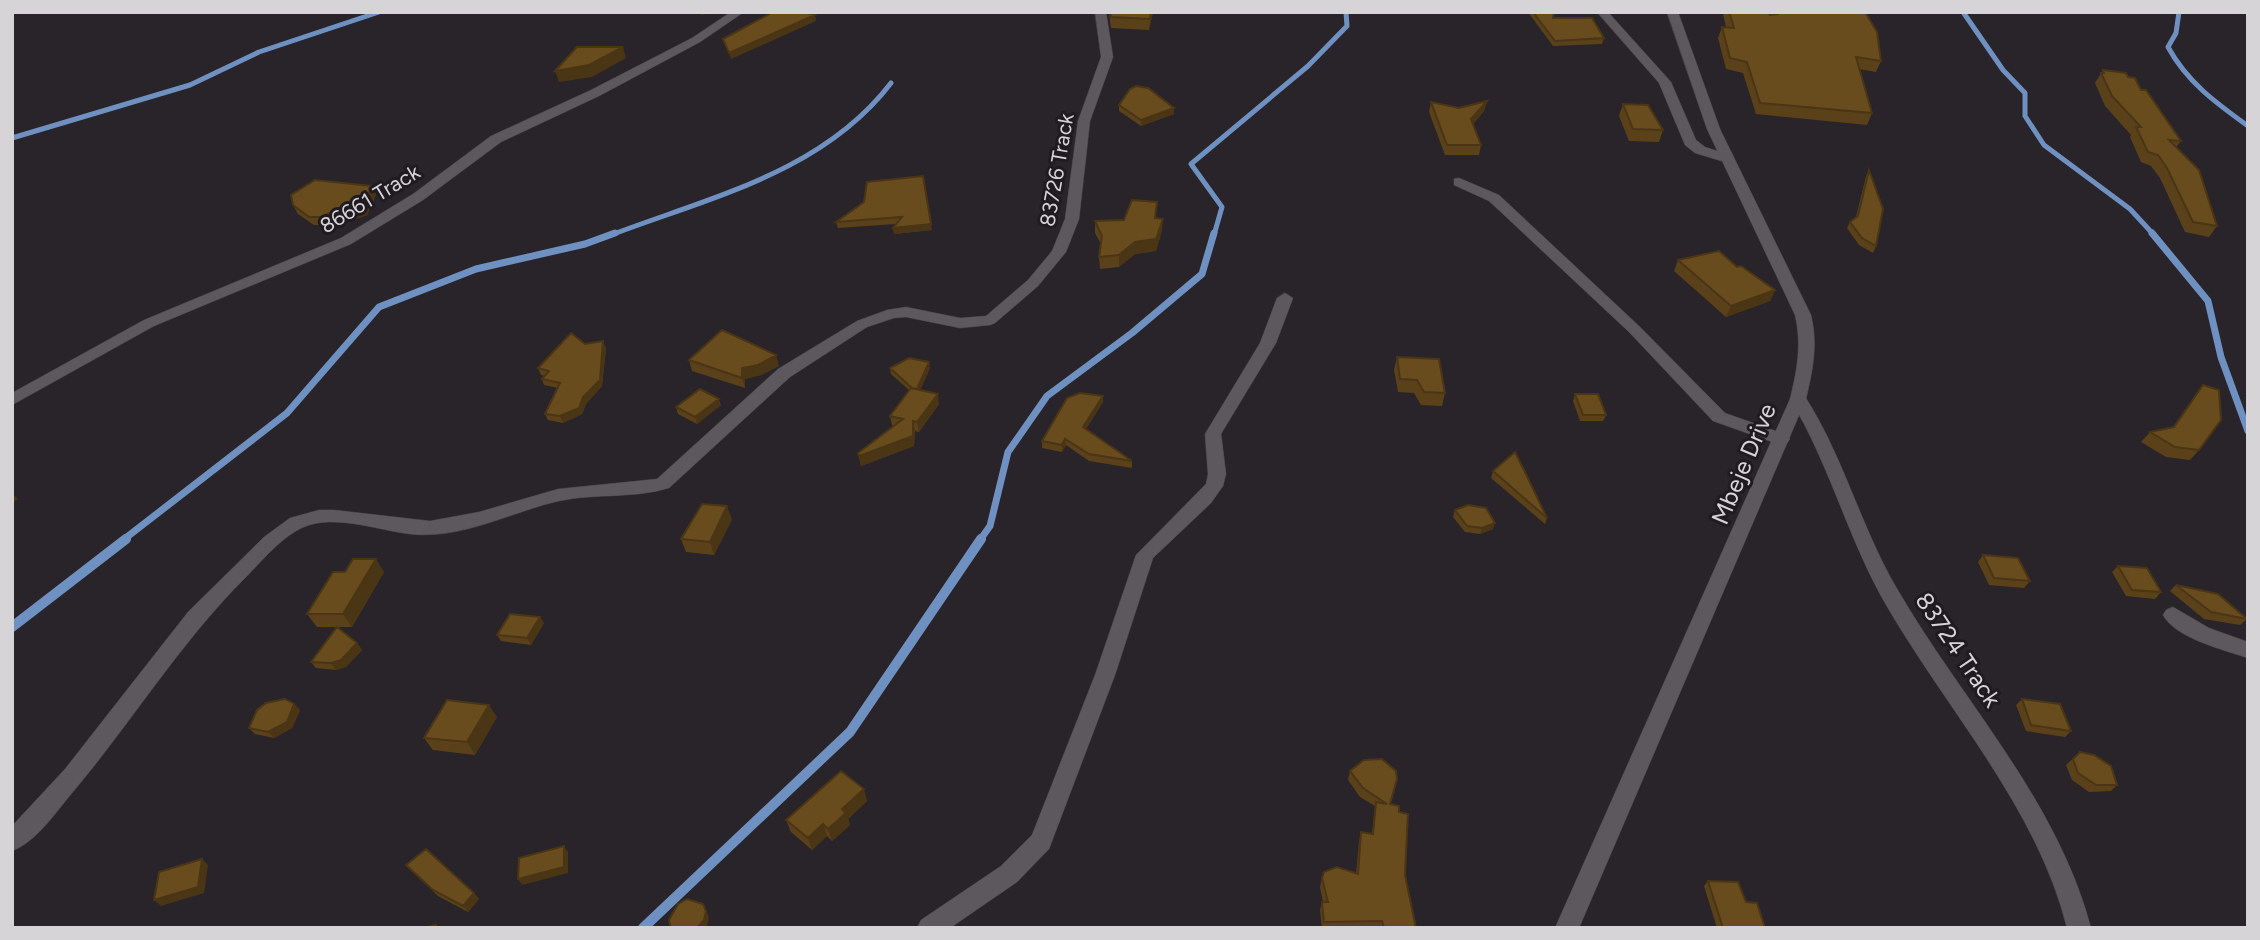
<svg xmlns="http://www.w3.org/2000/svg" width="2260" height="940" font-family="Figtree,sans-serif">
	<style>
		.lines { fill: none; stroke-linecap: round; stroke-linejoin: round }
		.stream-far2 { stroke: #6f91c2; stroke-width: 5 }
		.stream-far1 { stroke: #6f91c2; stroke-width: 7 }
		.stream { stroke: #6f91c2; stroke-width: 10 }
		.street-casing { stroke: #454146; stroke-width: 1 }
		.secondary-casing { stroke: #454146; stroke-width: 1 }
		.street { fill: #5d575e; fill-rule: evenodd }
		.secondary { fill: #5d575e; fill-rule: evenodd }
		.wall { fill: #5a411a }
		.shaded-wall { fill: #4a3515 }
		.building { fill: #694c1e; stroke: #4a3515; stroke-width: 2 }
		.labels { text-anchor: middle; stroke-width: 6; stroke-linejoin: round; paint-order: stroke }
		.far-street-label { font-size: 21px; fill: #d7d4d8; stroke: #201b21 }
		.street-label { font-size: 24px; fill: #d7d4d8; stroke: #201b21 }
	</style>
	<rect width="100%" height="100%" fill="#29242a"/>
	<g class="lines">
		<path class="stream-far2" d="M 1963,12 L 2003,70 L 2025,93 L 2025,116 L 2044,145 L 2130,209 L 2154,235
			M 2179,12 L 2176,33 L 2168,47 C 2187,82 2216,103 2248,126
			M 12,138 L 190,85 L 259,52 L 379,12
			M 611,235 C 711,197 823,172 891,83
			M 1214,235 L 1222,207 L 1191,164 L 1308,66 L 1347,26 L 1346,12"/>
		<path class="stream-far1" d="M 2152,233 L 2208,301 L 2221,357 L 2248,431
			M 123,540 L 287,413 L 379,307 L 476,269 L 585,244 L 615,233
			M 980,540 L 990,526 L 1008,452 L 1047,396 L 1132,333 L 1202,274 L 1214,233"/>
		<path class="stream" d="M 12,627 L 126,539
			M 643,928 L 850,732 L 981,539"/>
		<g class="street-casing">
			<path id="street" d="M 731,12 L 744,12 L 700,42 L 599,96 L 501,142 L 423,200 L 351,244 L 154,326 L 12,405 L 12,393 L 144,320 L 341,238 L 413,194 L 491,136 L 591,90 L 692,38 Z
				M 1095,12 L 1106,12 L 1113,57 L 1090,121 L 1079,219 L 1066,252 L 1038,286 L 995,323 L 990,325 L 960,328 L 906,317 L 894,318 L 867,327 L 790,377 L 669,488 C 633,499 596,493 559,501 C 510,512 462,540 410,534 C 375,530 328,511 296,531 C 276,543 261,562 245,578 C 179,644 132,722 72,793 C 56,812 36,842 12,851 L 12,826 L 65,769 L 188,612 L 264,537 L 290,518 L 319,510 L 334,510 L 430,521 L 479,512 L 558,489 L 657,479 L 778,369 L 857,321 L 887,310 L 906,307 L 960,318 L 986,316 L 1028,280 L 1052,251 L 1065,219 L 1078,121 L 1101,57 Z
				M 1597,12 L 1608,12 L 1671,82 L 1696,140 L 1705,147 L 1733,156 L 1733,162 L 1728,163 L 1695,153 L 1685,145 L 1659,83 Z
				M 1459,178 L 1499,195 L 1639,326 L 1725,413 L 1787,435 L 1790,439 L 1787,443 L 1775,443 L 1713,421 L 1629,332 L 1489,201 L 1454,185 L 1454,179 Z
				M 1285,293 L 1293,298 L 1276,343 L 1221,434 L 1226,474 L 1223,486 L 1211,503 L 1153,558 L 1115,675 L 1049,849 L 1017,882 L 950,928 L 917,928 L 921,920 L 1001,866 L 1032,835 L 1095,675 L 1136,555 L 1206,484 L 1208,474 L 1205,434 L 1260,343 L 1277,298 Z
				M 1798,394 L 1804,395 C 1843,455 1860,525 1896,587 C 1961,700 2057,799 2091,928 L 2067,928 C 2036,804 1942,705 1881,596 C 1846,532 1828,461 1790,399 Z
				M 2173,607 L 2209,628 L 2248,642 L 2248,658 C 2224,650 2175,638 2163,615 L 2166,610 Z"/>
		</g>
		<g class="secondary-casing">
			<path id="secondary" d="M 1667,12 L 1678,12 L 1720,129 L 1811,315 C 1818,345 1813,369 1806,399 L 1579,928 L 1555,928 L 1790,399 C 1797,370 1802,345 1795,315 L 1707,129 Z"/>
		</g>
		<use href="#street" class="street"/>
		<use href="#secondary" class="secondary"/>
	</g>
	<path class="wall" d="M 1109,12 L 1153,12 L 1149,30 L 1111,28 Z
		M 1528,12 L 1554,12 L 1553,18 L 1604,38 L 1602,44 L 1553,46 Z
		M 1723,12 L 1768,12 L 1770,15 L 1775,14 L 1776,12 L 1865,12 L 1881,61 L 1876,72 L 1859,69 L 1872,113 L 1867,125 L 1756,114 L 1743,73 L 1726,69 L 1718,38 L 1722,27 L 1726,27 L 1723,14 Z
		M 2103,70 L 2128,77 L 2141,90 L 2181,141 L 2176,147 L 2217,226 L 2209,237 L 2185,232 L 2160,178 L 2151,166 L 2141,162 L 2130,137 L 2131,135 L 2105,106 L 2095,83 Z
		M 1487,101 L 1484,111 L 1473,124 L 1481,145 L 1479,155 L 1445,155 L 1429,112 L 1431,102 L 1459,108 Z
		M 1623,104 L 1663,130 L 1659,142 L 1629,141 L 1619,116 Z
		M 1119,105 L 1174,114 L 1141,126 L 1119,111 Z
		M 1869,170 L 1876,246 L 1873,253 L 1859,245 L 1847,228 L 1850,222 L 1856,217 L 1866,176 Z
		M 376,194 L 367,215 L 351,221 L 340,218 L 325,225 L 314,225 L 298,214 L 293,205 Z
		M 864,202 L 932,230 L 894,234 L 893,228 L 896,224 L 838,228 L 836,222 Z
		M 1156,218 L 1162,230 L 1156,251 L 1135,254 L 1119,267 L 1100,269 L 1099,257 L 1101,244 L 1095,233 L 1095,221 Z
		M 1678,260 L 1737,267 L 1775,290 L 1770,301 L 1726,317 L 1674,271 Z
		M 585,344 L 606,348 L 602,386 L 586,404 L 582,414 L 563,423 L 548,420 L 545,414 L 558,388 L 544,385 L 542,379 L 544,376 L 541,375 L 538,368 Z
		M 1397,357 L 1445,393 L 1442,406 L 1421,405 L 1414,393 L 1398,392 L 1394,370 Z
		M 689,360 L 779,366 L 761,375 L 745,379 L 745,388 L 692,371 Z
		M 890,368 L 930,368 L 920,390 L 939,404 L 919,432 L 915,431 L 914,446 L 861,466 L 858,453 L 893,426 L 892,425 L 890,416 L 909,390 L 891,374 Z
		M 2203,385 L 2199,450 L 2190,460 L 2166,457 L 2141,442 L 2150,432 L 2173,427 Z
		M 1575,394 L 1606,415 L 1603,421 L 1580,421 L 1573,401 Z
		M 1103,396 L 1103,402 L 1086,429 L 1132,461 L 1132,468 L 1089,461 L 1066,445 L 1062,452 L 1042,448 L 1042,441 Z
		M 721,405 L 697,424 L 678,414 L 676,407 Z
		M 1493,471 L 1547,518 L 1545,524 L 1491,478 Z
		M 1455,510 L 1493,529 L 1480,534 L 1465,532 L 1453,517 Z
		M 732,519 L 714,555 L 686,552 L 681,539 Z
		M 1983,555 L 2030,581 L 2024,588 L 1989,585 L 1978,562 Z
		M 2118,566 L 2161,592 L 2155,599 L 2126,596 L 2112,572 Z
		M 384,572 L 352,627 L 337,627 L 357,643 L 362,650 L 346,667 L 336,670 L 316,668 L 311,662 L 337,627 L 317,627 L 307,614 Z
		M 2176,585 L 2247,619 L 2240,625 L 2204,619 L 2170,591 Z
		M 544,623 L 531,645 L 501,641 L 497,635 Z
		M 2022,699 L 2071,731 L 2065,737 L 2026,731 L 2016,705 Z
		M 294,704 L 300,710 L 292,728 L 274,738 L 255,734 L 249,728 Z
		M 497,717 L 475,755 L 433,750 L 424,738 Z
		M 2080,752 L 2117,785 L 2111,791 L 2089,792 L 2072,780 L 2066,765 Z
		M 1350,771 L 1390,804 L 1416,928 L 1322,928 L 1320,910 L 1322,902 L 1323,902 L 1320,887 L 1322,878 L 1356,874 L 1359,841 L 1361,832 L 1372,834 L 1375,806 L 1360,797 L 1348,780 Z
		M 867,801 L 848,819 L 850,825 L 832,841 L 827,836 L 812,850 L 791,832 L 786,820 Z
		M 406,865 L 474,893 L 479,899 L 468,912 L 438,896 Z
		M 1708,881 L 1746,902 L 1765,928 L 1717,928 L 1704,886 Z"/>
	<path class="shaded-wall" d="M 700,12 L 717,12 L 701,15 Z
		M 1151,12 L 1153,12 L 1149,30 L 1150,19 Z
		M 815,15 L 816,21 L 731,59 L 729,53 Z
		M 623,47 L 626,58 L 592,77 L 559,82 L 555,71 Z
		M 1487,101 L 1484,111 L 1469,129 L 1471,119 Z
		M 1174,108 L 1174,114 L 1141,126 L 1141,120 Z
		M 372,186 L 376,194 L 367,215 L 351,221 L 347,212 Z
		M 336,210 L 340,218 L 325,225 L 321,217 Z
		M 1163,219 L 1162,230 L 1156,251 L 1135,254 L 1119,267 L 1119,255 Z
		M 931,224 L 932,230 L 894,234 L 893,228 Z
		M 1775,290 L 1770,301 L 1726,317 L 1731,306 Z
		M 603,341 L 606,348 L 602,386 L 586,404 L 582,414 L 563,423 L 560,416 Z
		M 776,355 L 779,366 L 761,375 L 745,379 L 745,388 L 742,378 L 742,368 Z
		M 929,362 L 930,368 L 917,397 L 916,391 Z
		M 938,394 L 939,404 L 919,432 L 917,422 Z
		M 1103,396 L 1103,402 L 1083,433 L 1083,427 Z
		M 719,399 L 721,405 L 697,424 L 695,417 Z
		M 913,421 L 915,431 L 914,446 L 861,466 L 859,456 Z
		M 1065,439 L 1066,445 L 1062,452 L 1062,445 Z
		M 12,493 L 18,499 L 12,503 Z
		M 727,506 L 732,519 L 714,555 L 710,542 Z
		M 1495,523 L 1493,529 L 1480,534 L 1482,528 Z
		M 376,559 L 384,572 L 352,627 L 343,614 Z
		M 540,617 L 544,623 L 531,645 L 527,638 Z
		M 357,643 L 362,650 L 346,667 L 336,670 L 331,663 Z
		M 294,704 L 300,710 L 292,728 L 274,738 L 268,732 Z
		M 489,705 L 497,717 L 475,755 L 467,742 Z
		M 864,789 L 867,801 L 848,819 L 850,825 L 832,841 L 828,829 L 842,809 Z
		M 823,824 L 827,836 L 812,850 L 808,838 Z
		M 564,846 L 568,852 L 568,873 L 522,885 L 518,879 Z
		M 202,859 L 208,865 L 204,893 L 161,906 L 154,900 Z
		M 474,893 L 479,899 L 468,912 L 463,906 Z
		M 703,904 L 709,917 L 707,926 L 705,928 L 697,928 Z"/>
	<path class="building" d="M 773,12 L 804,12 L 815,15 L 729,53 L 723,39 Z
		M 1110,12 L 1151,12 L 1150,19 L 1111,17 Z
		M 1533,12 L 1554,12 L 1553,18 L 1592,18 L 1604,38 L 1555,41 Z
		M 1729,12 L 1768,12 L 1770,15 L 1778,14 L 1778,12 L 1865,12 L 1877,32 L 1881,61 L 1856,57 L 1872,113 L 1760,103 L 1747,62 L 1730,58 L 1722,27 L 1734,28 Z
		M 577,47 L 623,47 L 589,65 L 555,71 Z
		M 2103,70 L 2126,73 L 2128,77 L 2135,78 L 2141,90 L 2146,90 L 2181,141 L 2169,140 L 2199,170 L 2217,226 L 2193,222 L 2167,168 L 2158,155 L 2148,152 L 2136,127 L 2141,127 L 2112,96 L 2101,73 L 2104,73 Z
		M 1136,86 L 1148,88 L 1174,108 L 1141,120 L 1119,105 L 1130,89 Z
		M 1487,101 L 1471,119 L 1481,145 L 1447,145 L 1431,102 L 1459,108 Z
		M 1623,104 L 1648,105 L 1663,130 L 1633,129 Z
		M 1869,170 L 1883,209 L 1876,246 L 1862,238 L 1850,222 L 1858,216 Z
		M 923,176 L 931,224 L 893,228 L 902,217 L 836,222 L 864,202 L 867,182 Z
		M 315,180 L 372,186 L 362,207 L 347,212 L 336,210 L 321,217 L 309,217 L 293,205 L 291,195 Z
		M 1132,200 L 1157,202 L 1155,218 L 1163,219 L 1156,239 L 1135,242 L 1119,255 L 1099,257 L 1102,236 L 1095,221 L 1124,220 Z
		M 1719,251 L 1737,267 L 1741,266 L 1775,290 L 1731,306 L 1678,260 Z
		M 722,330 L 776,355 L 758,365 L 742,368 L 742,378 L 689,360 Z
		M 571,333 L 585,344 L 603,341 L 600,380 L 583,397 L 579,408 L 560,416 L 545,414 L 560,383 L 542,379 L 549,371 L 538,368 Z
		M 1397,357 L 1439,359 L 1445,393 L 1424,392 L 1417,380 L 1400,379 Z
		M 909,358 L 929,362 L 917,389 L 912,388 L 890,368 Z
		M 2203,385 L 2219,390 L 2221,420 L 2199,450 L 2175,447 L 2150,432 L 2174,427 Z
		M 911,388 L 938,394 L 917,422 L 913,421 L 913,436 L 859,456 L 858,453 L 903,419 L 890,416 Z
		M 700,389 L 719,399 L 695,417 L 676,407 Z
		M 1080,393 L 1103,396 L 1083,427 L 1132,461 L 1089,454 L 1065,439 L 1062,445 L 1042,441 L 1067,398 Z
		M 1575,394 L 1598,394 L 1606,415 L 1583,415 Z
		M 1515,452 L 1525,472 L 1547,518 L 1493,471 Z
		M 702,504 L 727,506 L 710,542 L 681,539 Z
		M 1468,505 L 1486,508 L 1495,523 L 1482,528 L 1467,526 L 1455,510 Z
		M 1983,555 L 2018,558 L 2030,581 L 1994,578 Z
		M 353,559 L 376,559 L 343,614 L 307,614 L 333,572 L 345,572 Z
		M 2118,566 L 2147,568 L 2161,592 L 2132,590 Z
		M 2176,585 L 2218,594 L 2247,619 L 2211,612 Z
		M 510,614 L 540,617 L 527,638 L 497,635 Z
		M 337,627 L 357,643 L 341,660 L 331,663 L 311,662 Z
		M 285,699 L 294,704 L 287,722 L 268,732 L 249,728 L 257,710 L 266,703 Z
		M 2022,699 L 2060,704 L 2071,731 L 2031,725 Z
		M 447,700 L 489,705 L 467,742 L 424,738 Z
		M 2080,752 L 2094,755 L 2111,766 L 2117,785 L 2096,785 L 2078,773 L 2073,759 Z
		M 1382,759 L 1396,771 L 1397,779 L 1390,804 L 1399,806 L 1399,812 L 1408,814 L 1405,875 L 1416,928 L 1384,928 L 1382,921 L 1324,922 L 1322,902 L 1328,902 L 1322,878 L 1324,872 L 1337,867 L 1358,874 L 1361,832 L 1373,834 L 1376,802 L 1387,804 L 1363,788 L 1350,771 L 1364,760 Z
		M 841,771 L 864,789 L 842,809 L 846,813 L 828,829 L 823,824 L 808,838 L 786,820 Z
		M 564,846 L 564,867 L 518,879 L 519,858 Z
		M 426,849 L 474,893 L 463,906 L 433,890 L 406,865 Z
		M 202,859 L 198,887 L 154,900 L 159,872 Z
		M 1708,881 L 1738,882 L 1746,902 L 1757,903 L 1765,928 L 1723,928 Z
		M 687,899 L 703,904 L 706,911 L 704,920 L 697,928 L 671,928 L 669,920 L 678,904 Z
		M 436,925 L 438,928 L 424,928 Z"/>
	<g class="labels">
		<g class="far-street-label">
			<text transform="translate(1057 170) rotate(-80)" y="7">83726 Track</text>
			<text transform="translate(370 199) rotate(-31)" y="7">86661 Track</text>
		</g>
		<g class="street-label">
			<text transform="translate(1744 464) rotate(-67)" y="8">Mbeje Drive</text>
			<text transform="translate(1958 650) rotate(56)" y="8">83724 Track</text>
		</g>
	</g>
	<rect width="2260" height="940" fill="none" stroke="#d7d4d8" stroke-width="28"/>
</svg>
